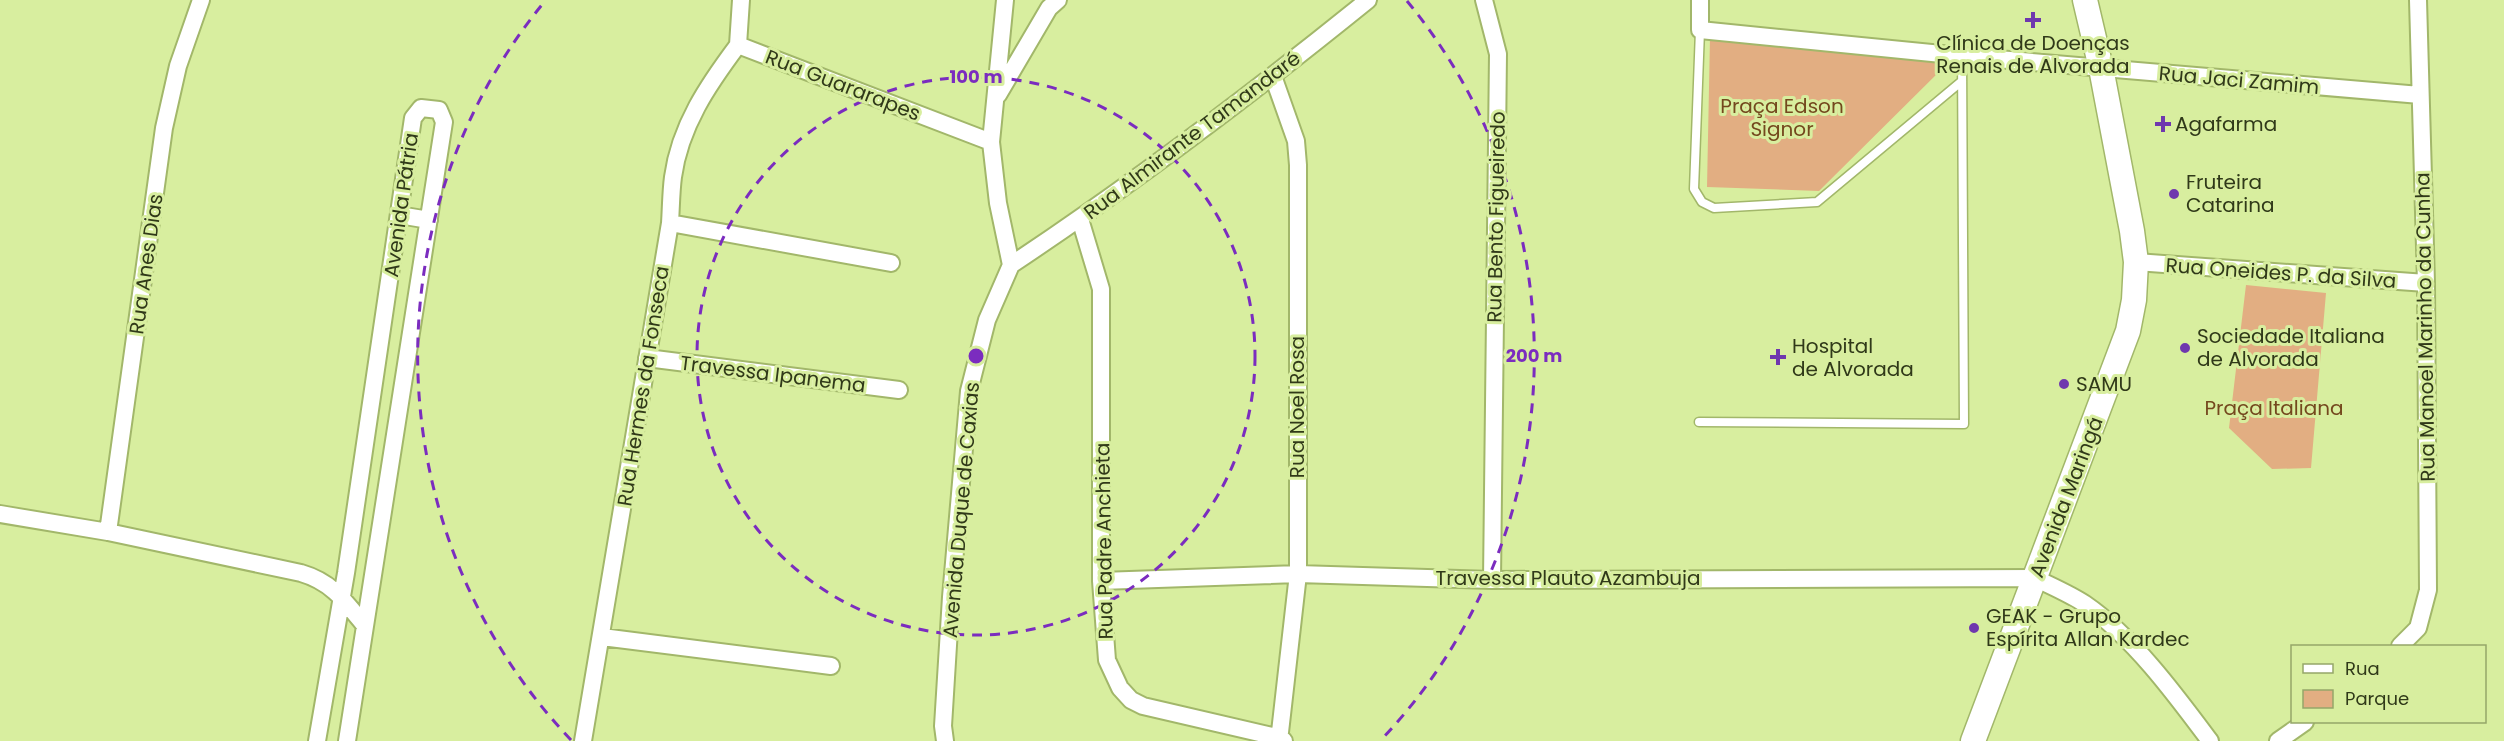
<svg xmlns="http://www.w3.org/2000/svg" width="2504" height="741" font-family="Poppins,sans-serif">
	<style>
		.green { fill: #e2ae82 }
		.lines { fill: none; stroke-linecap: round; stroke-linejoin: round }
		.lane-casing { stroke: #a2b76a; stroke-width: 11 }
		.street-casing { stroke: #a2b76a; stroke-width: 20 }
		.secondary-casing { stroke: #a2b76a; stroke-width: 27 }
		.lane { stroke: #fff; stroke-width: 8 }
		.street { stroke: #fff; stroke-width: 16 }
		.secondary { stroke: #fff; stroke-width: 24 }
		.ring { fill: none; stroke: #7b2cbf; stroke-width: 3; stroke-dasharray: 10 8 }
		.poi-dot { fill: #6f37ae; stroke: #d8ee9f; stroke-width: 2 }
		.labels { text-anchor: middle; stroke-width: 6; stroke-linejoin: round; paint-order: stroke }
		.poi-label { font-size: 20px; fill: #303919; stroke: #d8ee9f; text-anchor: start }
		.street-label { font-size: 20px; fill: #303919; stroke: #d8ee9f }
		.park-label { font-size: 20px; fill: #74481e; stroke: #d8ee9f }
		.centre { fill: #7b2cbf; stroke: #d8ee9f; stroke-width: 3 }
		.ring-label { font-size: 18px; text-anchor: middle; font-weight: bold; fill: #7b2cbf; stroke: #d8ee9f; stroke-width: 6; stroke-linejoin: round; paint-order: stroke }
	</style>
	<rect width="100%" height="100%" fill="#d8ee9f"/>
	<path class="green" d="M 1710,38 L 1949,62 L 1819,191 L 1707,187 Z
		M 2246,285 L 2326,293 L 2311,468 L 2272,469 L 2229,428 Z"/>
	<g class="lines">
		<g class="lane-casing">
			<path id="lane" d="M 1700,30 L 1694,189 L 1702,202 L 1714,208 L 1817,202 L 1962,81
				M 1699,422 L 1964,424 L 1962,56"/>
		</g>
		<g class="street-casing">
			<path id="street" d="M 741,0 L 738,45 L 991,142
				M 1484,0 L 1498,54 L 1492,580
				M 1700,0 L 1700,30 L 1962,56 L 2420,95
				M 1273,76 L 1296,141 L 1298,165 L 1298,574 L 1279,741
				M 998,95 L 1049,8 L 1058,0
				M 399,215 L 429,220
				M 1080,219 L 1101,289 L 1101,581 L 1107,660 L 1120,688 L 1131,700 L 1143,706 L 1281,738 L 1284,741
				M 670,223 L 891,263
				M 2136,262 L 2426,283
				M 1011,265 C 1134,183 1253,93 1368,0
				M 647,358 L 899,390
				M 0,514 L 108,532 L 301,573 C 332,582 345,601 365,626
				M 108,532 L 164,128 L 178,66 L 201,0
				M 1101,581 L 1298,574 L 1492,580 L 2035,578 C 2051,586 2070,594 2085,604 C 2133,637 2175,694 2210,741
				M 602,637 L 831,666
				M 2400,646 L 2418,628 L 2428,590 L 2426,283 L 2418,0
				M 317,741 L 346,573 L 413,118 L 421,108 L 439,110 L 444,122 L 347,741
				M 583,741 L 670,223 C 671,208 671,192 673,177 C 680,126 708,85 738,45
				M 945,741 L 943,726 L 951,597 L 969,391 L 987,320 L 1011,265 L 998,203 L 991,142 L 1005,0
				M 2278,741 L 2305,722"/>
		</g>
		<g class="secondary-casing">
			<path id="secondary" d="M 1973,741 L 2128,331 L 2134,300 L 2136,262 L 2132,231 L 2101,68 L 2085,0"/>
		</g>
		<use href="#lane" class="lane"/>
		<use href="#street" class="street"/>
		<use href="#secondary" class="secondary"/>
	</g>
	<g class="ring">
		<circle cx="976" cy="356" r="279"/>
		<path d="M571 740A558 558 0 0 1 545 1M1407 1A558 558 0 0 1 1381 740"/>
	</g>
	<g class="poi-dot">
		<path d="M2030 11h6v6h6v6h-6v6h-6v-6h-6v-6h6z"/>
		<path d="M2160 115h6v6h6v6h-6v6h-6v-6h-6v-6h6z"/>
		<circle cx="2174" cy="194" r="6"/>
		<circle cx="2185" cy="348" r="6"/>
		<path d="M1775 348h6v6h6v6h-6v6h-6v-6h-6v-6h6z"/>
		<circle cx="2064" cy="384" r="6"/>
		<circle cx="1974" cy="628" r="6"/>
	</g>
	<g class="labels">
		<g class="poi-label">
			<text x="2033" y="50" text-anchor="middle">Clínica de Doenças<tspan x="2033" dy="23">Renais de Alvorada</tspan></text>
			<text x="2175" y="131">Agafarma</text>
			<text x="2186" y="189">Fruteira<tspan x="2186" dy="23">Catarina</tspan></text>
			<text x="2197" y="343">Sociedade Italiana<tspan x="2197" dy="23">de Alvorada</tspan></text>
			<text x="1792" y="353">Hospital<tspan x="1792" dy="23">de Alvorada</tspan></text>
			<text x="2076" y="391">SAMU</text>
			<text x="1986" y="623">GEAK - Grupo<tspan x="1986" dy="23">Espírita Allan Kardec</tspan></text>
		</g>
		<g class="street-label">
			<text transform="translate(2239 80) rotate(5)" y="7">Rua Jaci Zamim</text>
			<text transform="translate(843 85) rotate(21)" y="7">Rua Guararapes</text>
			<text transform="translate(1192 135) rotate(-37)" y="7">Rua Almirante Tamandaré</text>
			<text transform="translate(401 205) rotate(-82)" y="7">Avenida Pátria</text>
			<text transform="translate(1496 217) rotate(-89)" y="7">Rua Bento Figueiredo</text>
			<text transform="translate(146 264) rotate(-82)" y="7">Rua Anes Dias</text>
			<text transform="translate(2281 273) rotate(4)" y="7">Rua Oneides P. da Silva</text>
			<text transform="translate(2425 327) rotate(-91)" y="7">Rua Manoel Marinho da Cunha</text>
			<text transform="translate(773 374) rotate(7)" y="7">Travessa Ipanema</text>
			<text transform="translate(643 386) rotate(-81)" y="7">Rua Hermes da Fonseca</text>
			<text transform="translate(1297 407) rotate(-90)" y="7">Rua Noel Rosa</text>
			<text transform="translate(2066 497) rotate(-69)" y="7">Avenida Maringá</text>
			<text transform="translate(961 510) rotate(-85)" y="7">Avenida Duque de Caxias</text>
			<text transform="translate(1104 541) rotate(-91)" y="7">Rua Padre Anchieta</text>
			<text x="1568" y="585">Travessa Plauto Azambuja</text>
		</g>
		<g class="park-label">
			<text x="1782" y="113">Praça Edson<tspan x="1782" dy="23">Signor</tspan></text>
			<text x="2274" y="415">Praça Italiana</text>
		</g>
	</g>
	<circle cx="976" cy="356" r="9" class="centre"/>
	<g class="ring-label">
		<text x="976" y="83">100 m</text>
		<text x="1534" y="362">200 m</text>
	</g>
	<rect x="2291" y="645" width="195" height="78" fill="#d8ee9f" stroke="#95a669" stroke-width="1.5"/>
	<rect x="2303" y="664" width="30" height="9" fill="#ffffff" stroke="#95a669" stroke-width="1.5"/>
	<text x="2345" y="675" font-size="18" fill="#303919">Rua</text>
	<rect x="2303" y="690" width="30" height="18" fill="#e2ae82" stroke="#95a669" stroke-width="1.5"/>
	<text x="2345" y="705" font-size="18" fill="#303919">Parque</text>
</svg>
